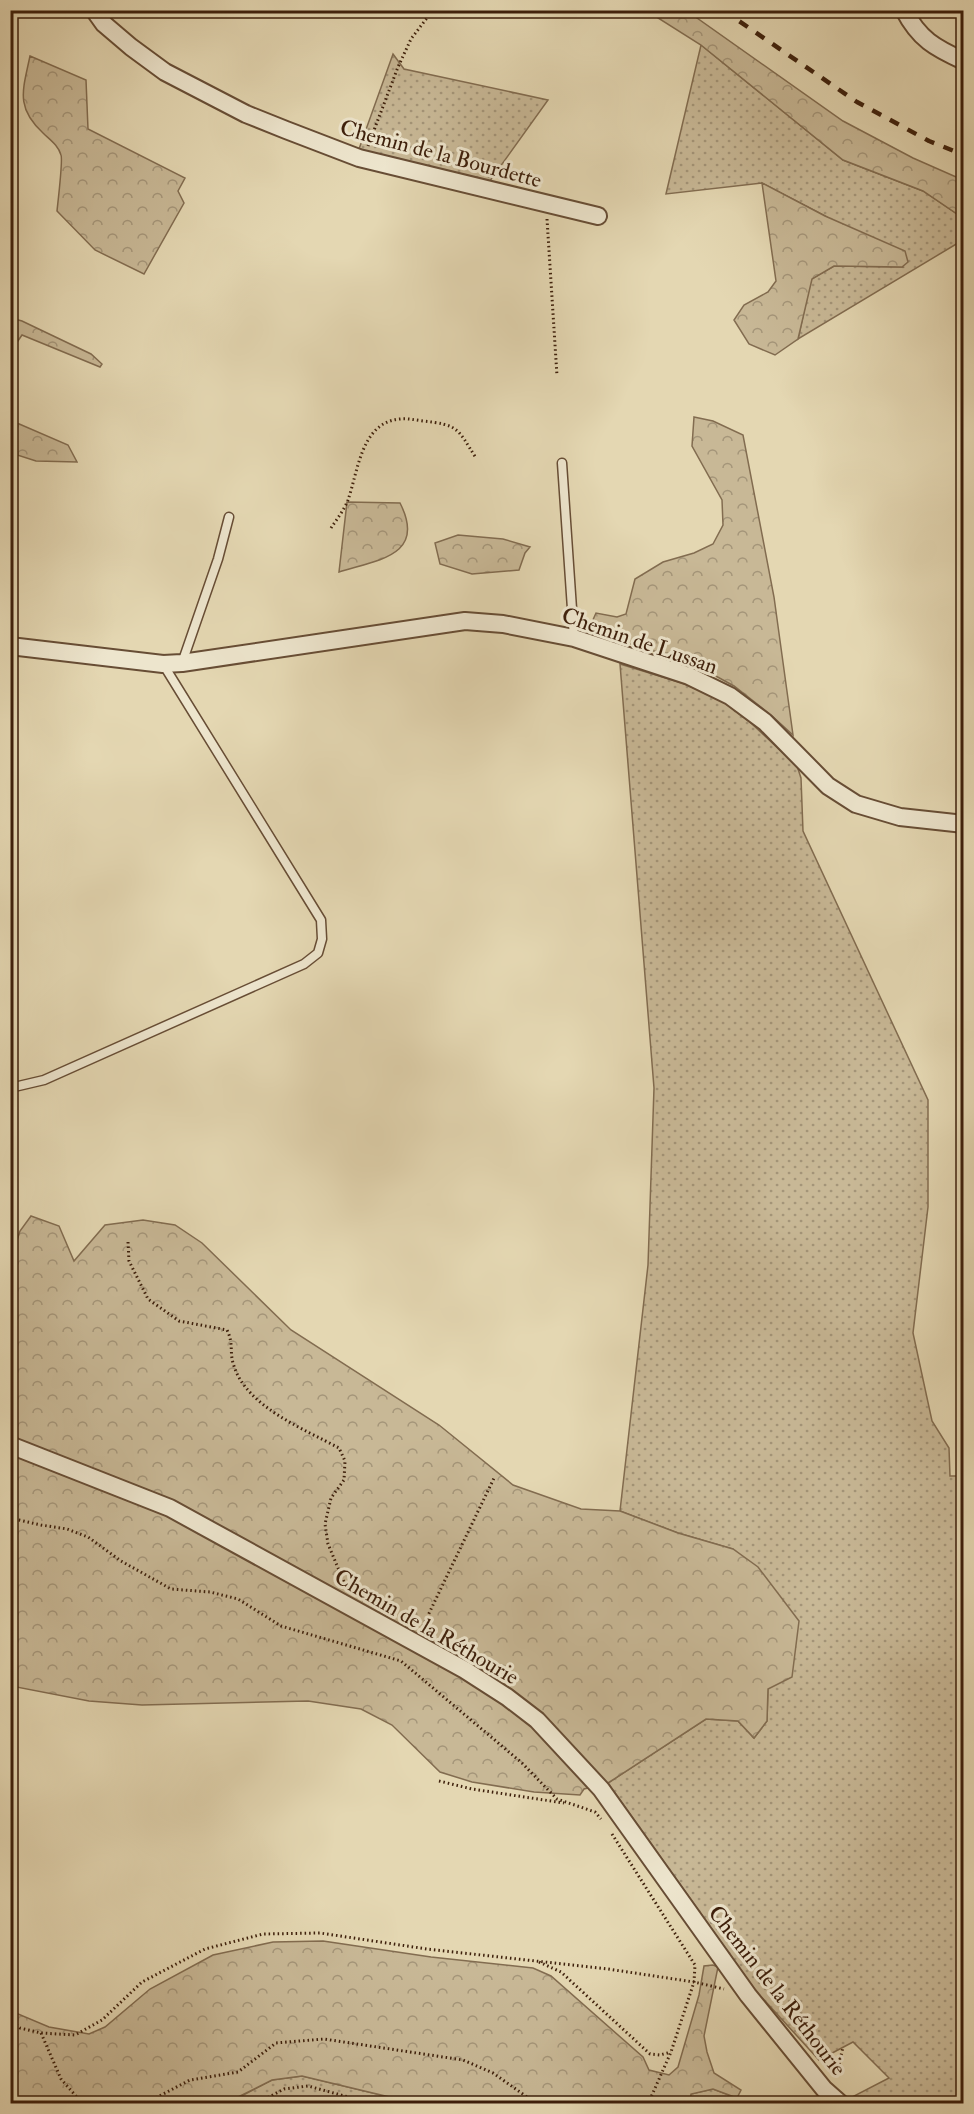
<svg xmlns="http://www.w3.org/2000/svg" width="974" height="2114" font-family="'IM FELL Double Pica',serif">
	<style>
		.grass { fill: url(#grass-dots); stroke: #826c50; stroke-width: 1.5 }
		.forest { fill: url(#forest-crowns); stroke: #826c50; stroke-width: 1.5 }
		.lines { fill: none; stroke-linecap: round; stroke-linejoin: round }
		.service-casing { stroke: #674d35; stroke-width: 11 }
		.minor-casing { stroke: #674d35; stroke-width: 20 }
		.path { stroke: #3d1f0b; stroke-width: 3; stroke-dasharray: 1.5 3; stroke-linecap: butt }
		.service { stroke: #ede5cd; stroke-width: 8 }
		.minor { stroke: #ede5cd; stroke-width: 16 }
		.rail { stroke: #3d1f0b; stroke-width: 4.5; stroke-dasharray: 10 10; stroke-linecap: butt }
		.labels { text-anchor: middle; stroke-width: 6; stroke-linejoin: round; paint-order: stroke }
		.street-label { font-size: 22px; fill: #3d1f0b; stroke: #ede5cd }
	</style>
	<defs>
		<pattern id="grass-dots" width="8" height="8" patternUnits="userSpaceOnUse" patternTransform="scale(1.5)"><rect width="8" height="8" fill="#c8b896"/><path d="M2 2h.1M6 6h.1" fill="none" stroke="#a49579" stroke-width="1.8" stroke-linecap="round"/></pattern>
		<pattern id="forest-crowns" width="20" height="18" patternUnits="userSpaceOnUse" patternTransform="scale(1.5)"><rect width="20" height="18" fill="#c8b896"/><path d="M2 6a3 3 0 1 1 6 0M12 15a3 3 0 1 1 6 0" fill="none" stroke="#a49579"/></pattern>
	</defs>
	<rect width="100%" height="100%" fill="#e4d7b2"/>
	<filter id="stains"><feTurbulence type="fractalNoise" baseFrequency=".00333" numOctaves="4"/><feColorMatrix values="0 0 0 0 .2 0 0 0 0 .09 0 0 0 0 .02 0 0 0 .5 -.17"/></filter>
	<radialGradient id="worn" r=".72"><stop offset=".6" stop-color="#630" stop-opacity="0"/><stop offset="1" stop-color="#630" stop-opacity=".3"/></radialGradient>
	<path class="grass" d="M 701,45 L 843,160 L 923,191 L 963,218 L 963,240 L 798,339 L 811,279 L 834,266 L 902,267 L 825,216 L 762,183 L 666,194 Z
		M 393,54 L 404,69 L 548,100 L 487,185 L 359,149 Z
		M 620,664 L 682,683 L 720,699 L 752,724 L 797,766 L 801,778 L 803,831 L 928,1100 L 928,1207 L 913,1333 L 932,1421 L 949,1448 L 950,1476 L 963,1476 L 963,2103 L 860,2103 L 852,2097 L 889,2078 L 853,2042 L 819,2060 L 755,1990 L 608,1783 L 706,1719 L 738,1721 L 754,1738 L 767,1721 L 768,1689 L 733,1549 L 678,1533 L 620,1511 L 648,1265 L 654,1088 Z
		M 302,2076 L 402,2100 L 424,2103 L 226,2104 L 272,2080 Z
		M 713,2089 L 737,2098 L 746,2103 L 689,2104 L 691,2094 Z"/>
	<path class="forest" d="M 647,11 L 687,11 L 843,121 L 913,158 L 963,180 L 963,218 L 923,191 L 843,160 L 701,45 Z
		M 30,56 L 86,80 L 88,129 L 185,178 L 178,191 L 184,203 L 144,274 L 95,250 L 57,211 C 58,201 63,160 61,155 C 58,145 50,140 43,133 C 15,107 23,90 30,56 Z
		M 762,183 L 825,216 L 905,251 L 908,262 L 902,267 L 834,266 L 812,279 L 798,339 L 775,355 L 749,344 L 734,320 L 744,305 L 768,292 L 776,281 Z
		M 11,318 L 22,321 L 91,354 L 102,364 L 100,367 L 22,335 L 11,351 Z
		M 694,417 L 713,421 L 743,435 L 774,597 L 793,735 L 771,715 L 734,686 L 690,662 L 588,631 L 596,613 L 617,617 L 626,614 L 635,579 L 663,562 L 694,553 L 713,544 L 723,525 L 722,500 L 692,446 Z
		M 10,420 L 68,445 L 77,462 L 36,461 L 11,453 Z
		M 347,502 L 400,503 C 427,556 377,560 339,572 Z
		M 458,535 L 503,539 L 530,547 L 525,553 L 519,570 L 472,574 L 440,564 L 435,543 Z
		M 31,1216 L 59,1226 L 74,1261 L 105,1225 L 143,1220 L 175,1225 L 202,1243 L 291,1330 L 439,1425 L 513,1485 L 581,1509 L 620,1511 L 678,1533 L 733,1549 L 758,1567 L 799,1621 L 792,1677 L 768,1689 L 767,1721 L 754,1738 L 738,1721 L 706,1719 L 608,1783 L 584,1789 L 580,1795 L 534,1792 L 472,1782 L 440,1772 L 392,1725 L 361,1709 L 308,1701 L 142,1705 L 89,1701 L 11,1686 L 10,1262 L 20,1231 Z
		M 323,1941 L 431,1957 L 533,1968 L 551,1976 L 643,2057 L 649,2070 L 669,2075 L 678,2067 L 699,1995 L 704,1966 L 713,1965 L 718,1967 L 704,2036 L 707,2052 L 714,2073 L 741,2090 L 737,2098 L 713,2089 L 691,2094 L 689,2104 L 424,2104 L 402,2100 L 302,2076 L 272,2080 L 226,2103 L 11,2103 L 11,2004 L 18,2014 L 49,2027 L 89,2034 L 105,2027 L 150,1989 L 213,1955 L 273,1942 Z"/>
	<g class="lines">
		<g class="service-casing">
			<path id="service" d="M 562,463 L 574,638
				M 182,663 L 218,559 L 229,517
				M 10,1088 L 44,1080 L 304,964 L 318,953 L 322,939 L 321,920 L 163,664"/>
		</g>
		<g class="minor-casing">
			<path id="minor" d="M 94,10 L 104,24 L 131,47 L 165,72 L 246,114 L 286,130 L 359,158 L 598,216
				M 904,10 C 919,39 935,48 964,61
				M 10,646 L 163,664 L 182,663 L 465,621 L 503,624 L 574,638 L 689,676 L 730,696 L 765,722 L 828,786 L 856,804 L 900,817 L 964,824
				M 10,1445 L 170,1508 L 465,1670 L 507,1697 L 537,1720 L 601,1789 L 748,1995 L 824,2089 L 841,2104"/>
		</g>
		<path class="path" d="M 368,146 L 398,67 L 411,39 L 433,10
			M 547,219 L 557,376
			M 331,528 C 337,519 344,510 348,500 C 358,472 361,422 400,419 C 407,418 415,420 423,421 C 459,425 457,428 476,458
			M 128,1242 L 129,1261 L 148,1299 L 179,1321 L 227,1330 C 234,1344 229,1353 234,1366 C 247,1407 304,1429 339,1448 L 345,1461 L 344,1480 L 331,1498 L 325,1524 L 328,1544 L 346,1587
			M 959,1384 L 958,1639 L 964,1668
			M 10,1518 L 41,1525 L 67,1529 L 88,1537 L 121,1561 L 171,1589 L 210,1592 L 238,1599 L 281,1626 L 401,1661 L 522,1763 L 557,1799 L 595,1812 L 601,1819
			M 421,1630 L 495,1476
			M 439,1781 L 472,1789 L 564,1803
			M 612,1834 L 695,1965 L 694,1982 L 671,2052 L 648,2104
			M 539,1962 L 561,1972 L 650,2054 L 660,2055 L 671,2052
			M 10,2018 L 20,2028 L 41,2033 L 75,2035 L 102,2020 L 142,1982 L 205,1949 L 263,1934 L 320,1933 L 427,1949 L 608,1969 L 694,1982 L 724,1989
			M 41,2033 L 61,2079 L 83,2104
			M 836,2077 L 843,2047
			M 144,2104 L 190,2080 L 238,2072 L 276,2043 L 324,2039 L 463,2060 L 493,2073 L 537,2104
			M 256,2104 L 284,2089 L 308,2086 L 374,2104"/>
		<use href="#service" class="service"/>
		<use href="#minor" class="minor"/>
		<path class="rail" d="M 723,10 L 857,102 L 929,141 L 964,155"/>
	</g>
	<g class="labels">
		<g class="street-label">
			<text transform="translate(441 153) rotate(15)" y="8">Chemin de la Bourdette</text>
			<text transform="translate(640 640) rotate(19)" y="8">Chemin de Lussan</text>
			<text transform="translate(427 1626) rotate(30)" y="8">Chemin de la Réthourie</text>
			<text transform="translate(778 1990) rotate(52)" y="8">Chemin de la Réthourie</text>
		</g>
	</g>
	<rect width="974" height="2114" fill="none" stroke="#e4d7b2" stroke-width="36"/>
	<rect x="12" y="12" width="950" height="2090" fill="none" stroke="#3d1f0b" stroke-width="3"/>
	<rect x="18" y="18" width="938" height="2078" fill="none" stroke="#3d1f0b" stroke-width="1.5"/>
	<rect width="100%" height="100%" filter="url(#stains)"/>
	<rect width="100%" height="100%" fill="url(#worn)"/>
</svg>
